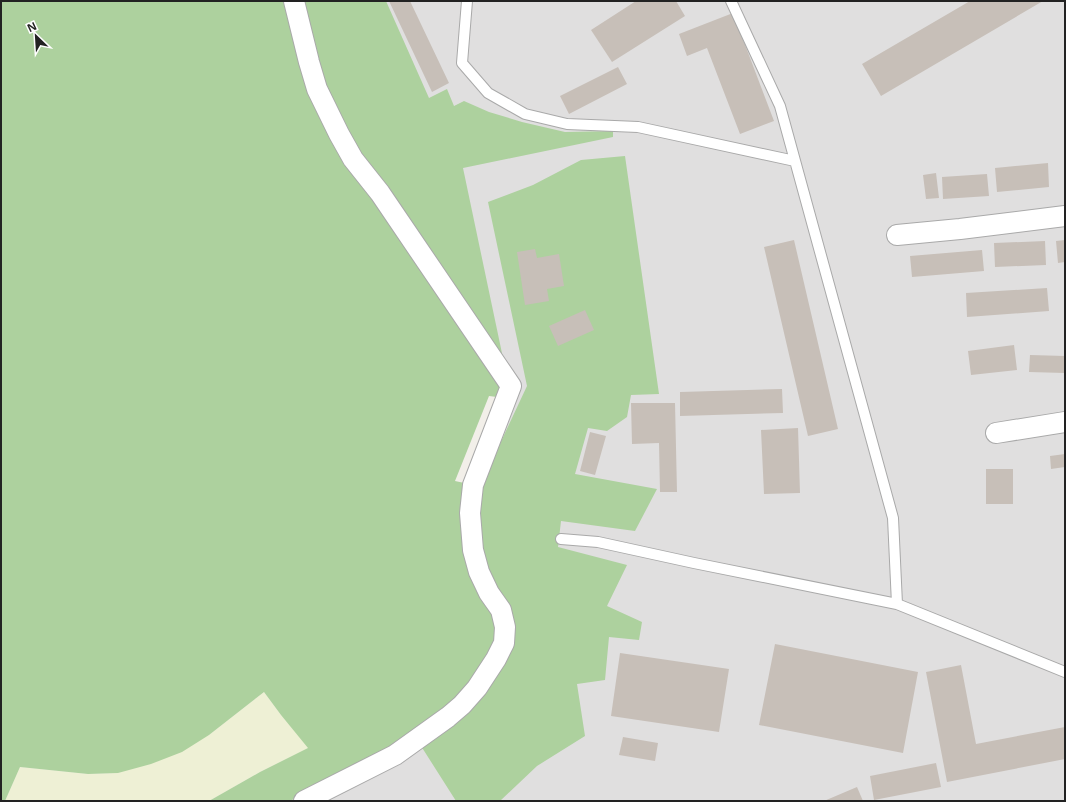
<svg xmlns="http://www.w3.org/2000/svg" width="1066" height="802" font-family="'Noto Sans',sans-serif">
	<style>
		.residential { fill: #e0dfdf }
		.farmland { fill: #eef0d5 }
		.forest { fill: #add19e }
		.building { fill: #c7bfb8 }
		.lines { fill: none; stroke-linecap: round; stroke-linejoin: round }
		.service-casing { stroke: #a9a9a9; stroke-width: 12 }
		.minor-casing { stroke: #a9a9a9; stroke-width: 22 }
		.service { stroke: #fff; stroke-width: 10 }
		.minor { stroke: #fff; stroke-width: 20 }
	</style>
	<rect width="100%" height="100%" fill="#f2efe9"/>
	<path class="residential" d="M 376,1 L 1065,1 L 1065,801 L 270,801 L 369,744 L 498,393 Z"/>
	<path class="farmland" d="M 264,692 L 281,715 L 309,748 L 260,772 L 209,801 L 5,801 L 20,767 L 88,774 L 118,773 L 209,735 Z"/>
	<path class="forest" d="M 1,1 L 286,1 L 301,65 L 501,385 L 497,397 L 489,396 L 455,481 L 469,484 L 491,612 L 496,624 L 497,638 L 470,688 L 379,756 L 290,801 L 209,801 L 260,772 L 308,748 L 281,715 L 264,692 L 209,735 L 182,752 L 151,764 L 118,773 L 88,774 L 20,767 L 5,801 L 1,801 Z
		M 302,1 L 386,1 L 429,98 L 447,89 L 454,106 L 464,101 L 489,112 L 522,122 L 565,132 L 613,131 L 613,137 L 463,168 L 503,358 L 359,156 L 325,89 Z
		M 625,156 L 659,394 L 631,395 L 627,417 L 607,431 L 588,428 L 575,474 L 657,489 L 635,531 L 561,521 L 558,547 L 627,565 L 607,606 L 642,622 L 639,640 L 609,637 L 605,680 L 577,684 L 585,736 L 537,766 L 500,801 L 456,801 L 421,746 L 496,674 L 494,588 L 483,555 L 478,517 L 482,482 L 527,386 L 488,202 L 533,185 L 581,160 Z"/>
	<path class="building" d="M 389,1 L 410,1 L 449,83 L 432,92 Z
		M 636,1 L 676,1 L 685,16 L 612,62 L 591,30 Z
		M 970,1 L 1043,1 L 881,96 L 862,64 Z
		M 733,13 L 774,121 L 740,134 L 707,48 L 687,56 L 679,34 Z
		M 618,67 L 627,84 L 569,114 L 560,96 Z
		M 1048,163 L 1049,187 L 997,192 L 995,168 Z
		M 936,173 L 939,198 L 926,199 L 923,175 Z
		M 987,174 L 989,196 L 943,199 L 942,177 Z
		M 794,240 L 838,429 L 808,436 L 764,247 Z
		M 1065,240 L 1065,262 L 1058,263 L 1056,241 Z
		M 1045,241 L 1046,265 L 995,267 L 994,243 Z
		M 535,249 L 537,258 L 559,254 L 564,286 L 547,289 L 549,301 L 525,305 L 517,252 Z
		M 982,250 L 984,271 L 912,277 L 910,256 Z
		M 1047,288 L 1049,311 L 967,317 L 966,293 Z
		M 585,310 L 594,330 L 558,346 L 549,326 Z
		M 1014,345 L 1017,370 L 971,375 L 968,351 Z
		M 1030,355 L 1065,356 L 1065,373 L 1029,372 Z
		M 782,389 L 783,413 L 680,416 L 680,392 Z
		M 631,403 L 675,403 L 677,492 L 660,492 L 659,443 L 632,444 Z
		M 798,428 L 800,493 L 764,494 L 761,430 Z
		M 590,432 L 606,436 L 595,475 L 580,471 Z
		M 1065,454 L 1065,467 L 1051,469 L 1050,456 Z
		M 986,469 L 1013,469 L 1013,504 L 986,504 Z
		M 775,644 L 918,672 L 903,753 L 759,725 Z
		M 620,653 L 729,669 L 719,732 L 611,716 Z
		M 961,665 L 976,744 L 1065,727 L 1065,759 L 947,782 L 926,672 Z
		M 623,737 L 658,743 L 655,761 L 619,755 Z
		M 936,763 L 941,787 L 874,800 L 870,776 Z
		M 857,787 L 863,801 L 824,801 Z"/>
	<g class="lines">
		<g class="service-casing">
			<path id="service" d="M 467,1 L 462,63 L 488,93 L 525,114 L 567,124 L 638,127 L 795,161
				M 731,1 L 780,106 L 893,518 L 897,604
				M 561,539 L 598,542 L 694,563 L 897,604 L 1065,672"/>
		</g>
		<g class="minor-casing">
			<path id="minor" d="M 294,1 L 309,62 L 317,89 L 339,134 L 353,159 L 380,193 L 511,386 L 473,485 L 470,513 L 473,550 L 479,572 L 489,593 L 501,610 L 505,627 L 504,643 L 496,659 L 477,688 L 462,705 L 448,717 L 395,755 L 304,801
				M 897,235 L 960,229 L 1065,216
				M 996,433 L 1065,422"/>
		</g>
		<use href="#service" class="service"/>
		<use href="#minor" class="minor"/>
	</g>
	<rect width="1066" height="802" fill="none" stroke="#222222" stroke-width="4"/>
	<g transform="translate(36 36) rotate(335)" stroke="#ffffff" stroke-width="3" paint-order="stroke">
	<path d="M0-3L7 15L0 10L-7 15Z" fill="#222222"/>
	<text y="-6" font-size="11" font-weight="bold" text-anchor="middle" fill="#222222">N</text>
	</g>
</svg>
